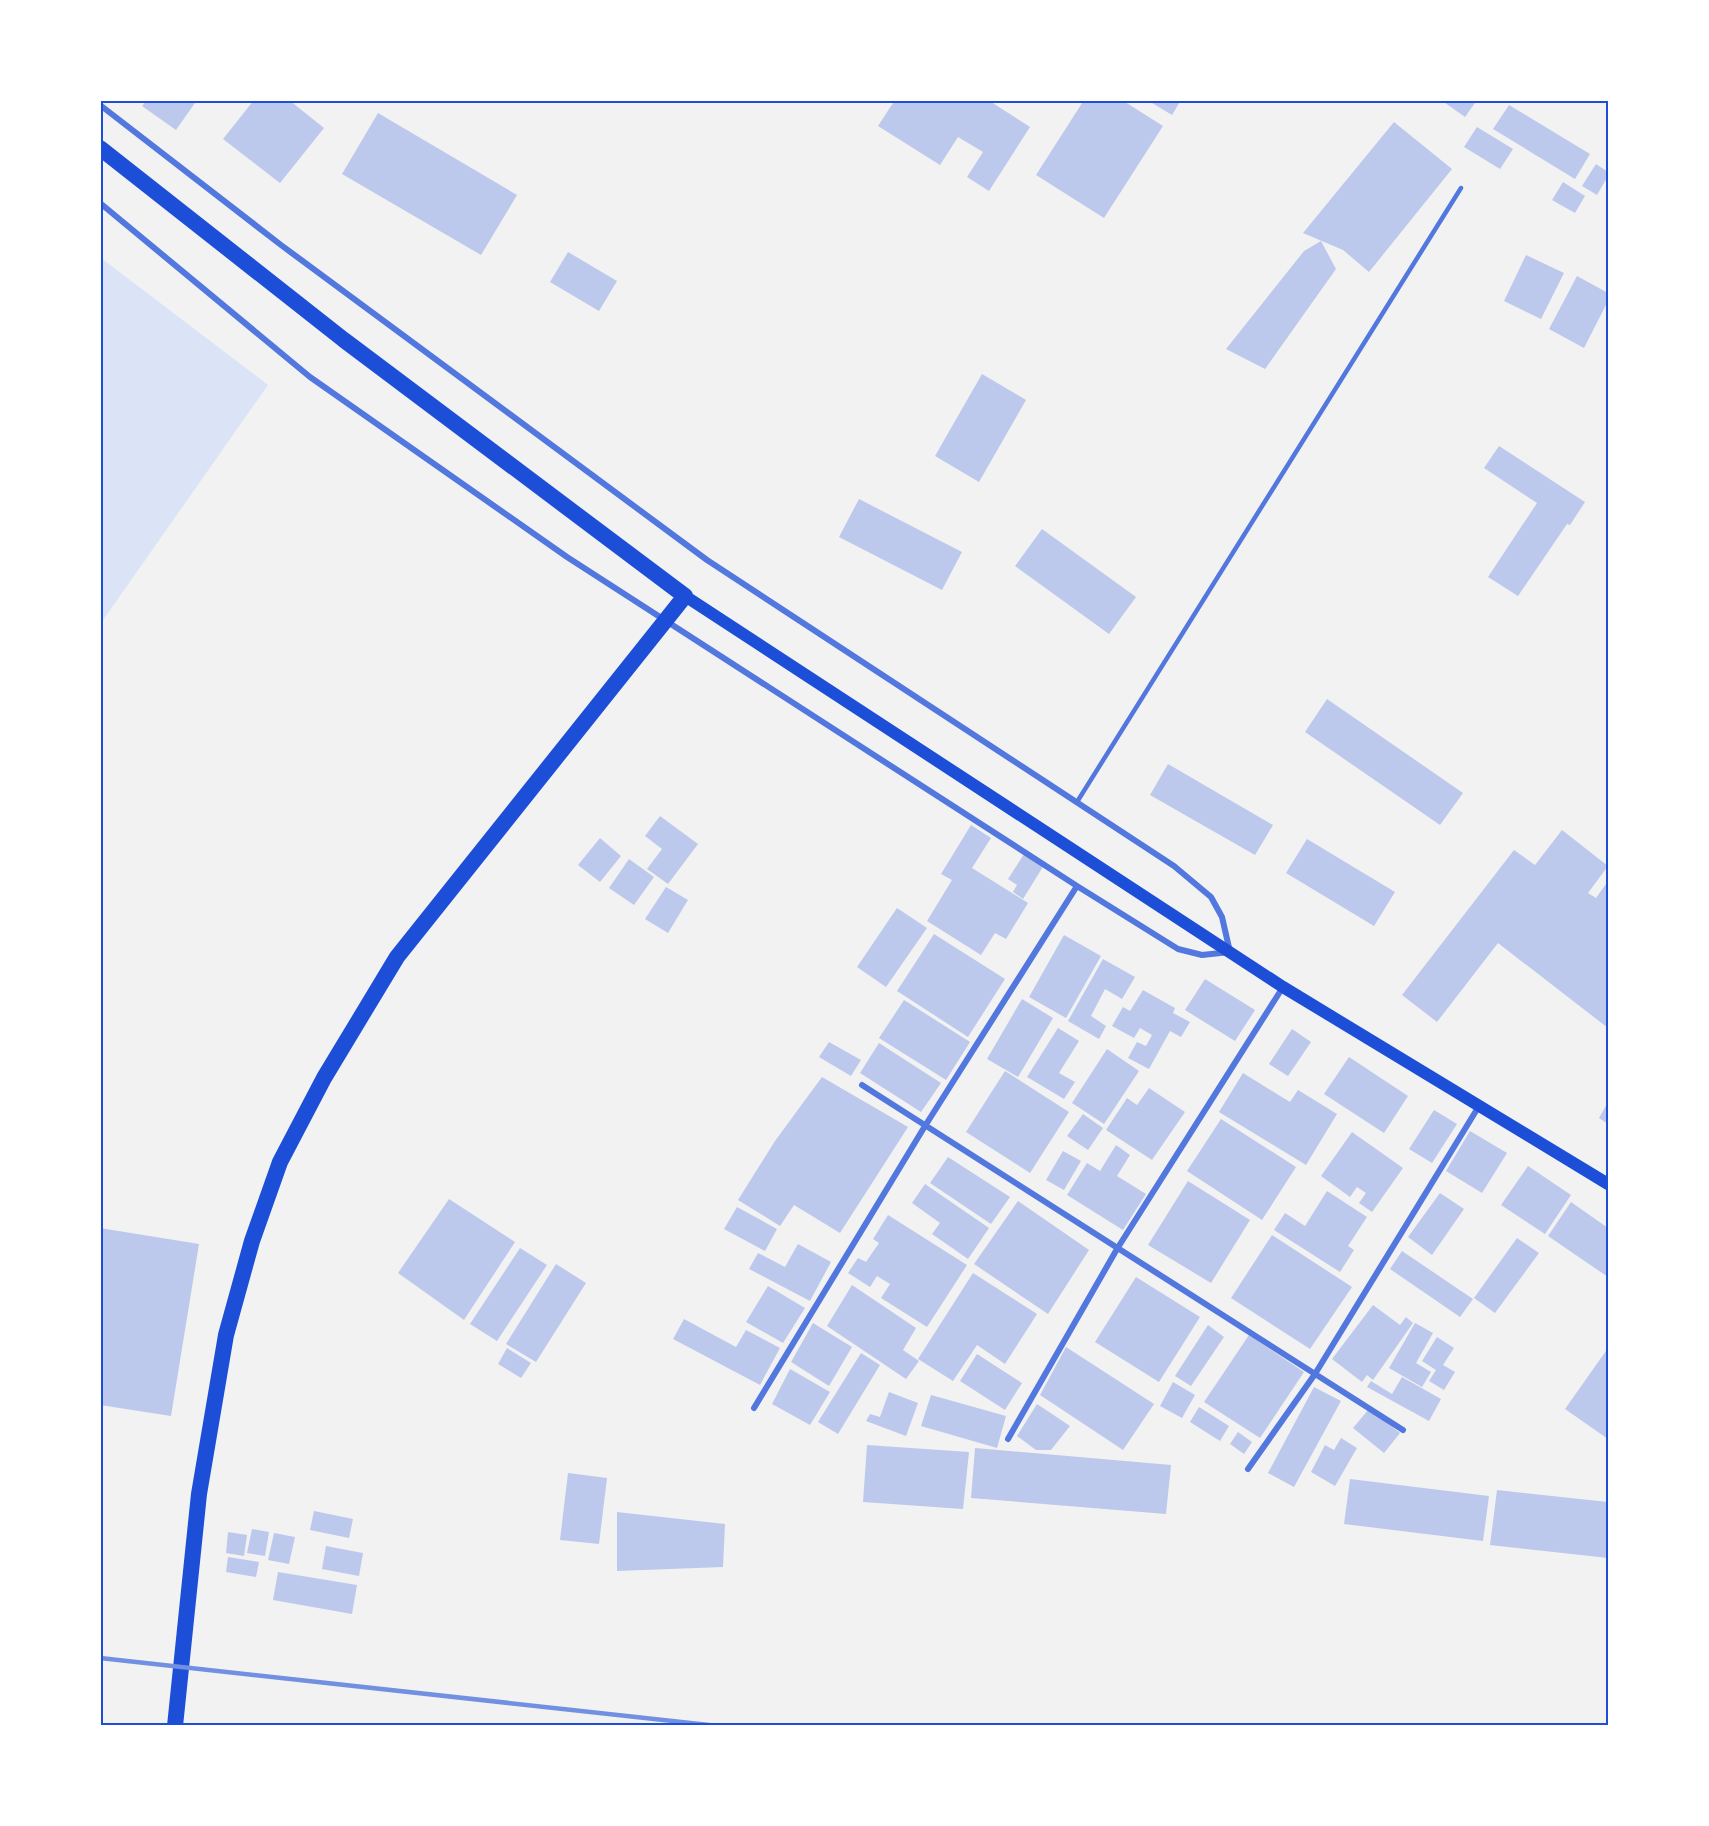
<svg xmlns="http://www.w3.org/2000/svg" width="1709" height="1826" font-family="Raleway,sans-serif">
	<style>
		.green { fill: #dbe4f7 }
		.building { fill: #bdc9ec }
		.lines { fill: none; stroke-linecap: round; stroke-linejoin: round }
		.service { stroke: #5277de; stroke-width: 4.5 }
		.minor { stroke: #5277de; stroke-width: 6 }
		.secondary { stroke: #1d4ed8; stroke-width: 12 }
		.trunk { stroke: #1d4ed8; stroke-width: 16 }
		.rail { stroke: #7290e2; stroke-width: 4.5 }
		.neatline { fill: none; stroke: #1d4ed8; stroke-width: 2 }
	</style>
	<rect width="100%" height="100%" fill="#f2f2f2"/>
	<path class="green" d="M 101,258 L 268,385 L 101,623 Z"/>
	<path class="building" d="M 147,100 L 197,100 L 176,130 L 142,106 Z
		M 254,100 L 289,100 L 324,128 L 280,183 L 223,139 Z
		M 895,100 L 988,100 L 1030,127 L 989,191 L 967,177 L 983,152 L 958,137 L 940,165 L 878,126 Z
		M 1084,100 L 1122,100 L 1163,126 L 1104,218 L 1036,175 Z
		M 1147,100 L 1181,100 L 1172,115 Z
		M 1441,100 L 1477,100 L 1465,117 Z
		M 1509,105 L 1590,154 L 1575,179 L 1493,129 Z
		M 378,113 L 517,195 L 481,255 L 342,174 Z
		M 1394,122 L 1452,169 L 1369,272 L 1343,250 L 1303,233 Z
		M 1477,127 L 1513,149 L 1500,169 L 1464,147 Z
		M 1596,164 L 1608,172 L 1608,176 L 1597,195 L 1582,186 Z
		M 1563,182 L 1585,196 L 1575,213 L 1552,200 Z
		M 1321,241 L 1336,269 L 1265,369 L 1226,349 L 1304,251 Z
		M 568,252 L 617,281 L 599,311 L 550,282 Z
		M 1526,255 L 1564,273 L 1541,319 L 1504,301 Z
		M 1577,276 L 1608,293 L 1608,301 L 1584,348 L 1549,329 Z
		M 982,374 L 1026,400 L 979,482 L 935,456 Z
		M 1499,446 L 1585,502 L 1570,525 L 1567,524 L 1518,596 L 1488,577 L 1537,503 L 1484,468 Z
		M 859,499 L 962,552 L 942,590 L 839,537 Z
		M 1042,529 L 1136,597 L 1109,634 L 1015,566 Z
		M 1327,699 L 1463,793 L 1440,825 L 1305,732 Z
		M 1168,764 L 1273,825 L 1255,855 L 1150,795 Z
		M 660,816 L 698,844 L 668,884 L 647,869 L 662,849 L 645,836 Z
		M 971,825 L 991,838 L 972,868 L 1028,903 L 1006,939 L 995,933 L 981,955 L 927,921 L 952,880 L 941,874 Z
		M 1562,830 L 1608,866 L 1588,893 L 1596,898 L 1608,881 L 1608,1028 L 1498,943 L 1437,1022 L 1402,995 L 1514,850 L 1535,865 Z
		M 600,838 L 621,856 L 600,882 L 578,865 Z
		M 1307,839 L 1395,892 L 1374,926 L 1286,873 Z
		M 1024,854 L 1044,865 L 1023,899 L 1013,892 L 1017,885 L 1008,879 Z
		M 629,859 L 654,877 L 634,905 L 609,888 Z
		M 666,887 L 688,900 L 668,933 L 645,919 Z
		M 897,908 L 927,928 L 886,987 L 857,967 Z
		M 934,934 L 1005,979 L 968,1037 L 897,991 Z
		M 1064,935 L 1101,956 L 1066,1018 L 1029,997 Z
		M 1103,959 L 1135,977 L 1122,999 L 1105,989 L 1091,1016 L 1106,1026 L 1099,1039 L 1068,1021 Z
		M 1205,979 L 1255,1010 L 1235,1041 L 1185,1010 Z
		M 1143,990 L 1175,1008 L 1173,1013 L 1190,1022 L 1181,1037 L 1170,1031 L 1149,1069 L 1128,1058 L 1137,1042 L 1146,1046 L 1152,1035 L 1140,1028 L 1134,1038 L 1112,1026 L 1123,1007 L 1130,1011 Z
		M 1022,999 L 1053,1018 L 1018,1077 L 987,1059 Z
		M 904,1000 L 970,1042 L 946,1080 L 879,1038 Z
		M 1058,1028 L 1079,1041 L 1059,1073 L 1075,1082 L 1064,1099 L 1027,1077 Z
		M 1292,1029 L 1311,1042 L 1288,1076 L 1269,1064 Z
		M 829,1042 L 861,1060 L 851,1076 L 819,1057 Z
		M 879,1043 L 941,1083 L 921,1112 L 860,1073 Z
		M 1107,1049 L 1139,1071 L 1104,1124 L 1072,1103 Z
		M 1349,1057 L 1408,1096 L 1384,1133 L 1324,1094 Z
		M 1005,1071 L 1069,1112 L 1030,1173 L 966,1132 Z
		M 1243,1073 L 1290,1102 L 1298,1090 L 1337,1114 L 1306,1165 L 1219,1112 Z
		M 822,1077 L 908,1127 L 840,1233 L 794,1205 L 780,1226 L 738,1200 L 775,1141 Z
		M 1149,1088 L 1185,1112 L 1152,1160 L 1106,1130 L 1127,1098 L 1137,1105 Z
		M 1608,1102 L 1608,1124 L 1599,1118 Z
		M 1434,1110 L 1457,1124 L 1432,1163 L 1409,1149 Z
		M 1083,1114 L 1103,1128 L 1088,1150 L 1067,1136 Z
		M 1221,1119 L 1296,1167 L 1262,1220 L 1187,1171 Z
		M 1470,1131 L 1507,1153 L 1482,1193 L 1446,1171 Z
		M 1352,1132 L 1403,1168 L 1372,1212 L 1359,1203 L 1366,1193 L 1357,1187 L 1350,1197 L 1321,1176 Z
		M 1116,1145 L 1130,1155 L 1117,1176 L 1146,1194 L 1123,1230 L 1067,1195 L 1087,1163 L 1100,1171 Z
		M 1063,1151 L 1081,1161 L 1064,1190 L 1046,1180 Z
		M 948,1157 L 1010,1197 L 991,1224 L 930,1183 Z
		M 1528,1166 L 1571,1195 L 1545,1234 L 1501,1205 Z
		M 1188,1181 L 1250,1220 L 1211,1283 L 1148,1245 Z
		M 925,1184 L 989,1228 L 968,1259 L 932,1234 L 940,1223 L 912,1203 Z
		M 1327,1191 L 1367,1217 L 1348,1246 L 1354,1250 L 1340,1272 L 1274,1230 L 1285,1213 L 1305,1226 Z
		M 1440,1193 L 1464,1209 L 1432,1255 L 1408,1237 Z
		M 449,1199 L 515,1242 L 464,1320 L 398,1273 Z
		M 1018,1201 L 1089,1250 L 1048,1314 L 974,1264 Z
		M 1571,1202 L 1608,1228 L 1608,1277 L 1548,1236 Z
		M 737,1207 L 777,1229 L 765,1251 L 724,1229 Z
		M 888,1215 L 967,1265 L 927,1327 L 881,1298 L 890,1284 L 877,1276 L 870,1287 L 848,1273 L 858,1258 L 866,1262 L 879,1243 L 873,1239 Z
		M 100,1228 L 199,1244 L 171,1416 L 100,1405 Z
		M 1272,1235 L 1352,1287 L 1310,1349 L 1231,1298 Z
		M 1517,1238 L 1539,1253 L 1495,1313 L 1474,1298 Z
		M 798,1244 L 831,1262 L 810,1301 L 749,1269 L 758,1253 L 785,1267 Z
		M 520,1248 L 547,1265 L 497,1341 L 470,1324 Z
		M 1402,1251 L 1473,1299 L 1460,1317 L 1390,1269 Z
		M 556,1264 L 586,1283 L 536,1362 L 506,1344 Z
		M 973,1273 L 1037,1314 L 1005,1364 L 977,1345 L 953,1381 L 918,1359 Z
		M 1136,1277 L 1200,1317 L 1159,1382 L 1095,1342 Z
		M 852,1285 L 916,1328 L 903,1350 L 919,1361 L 906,1379 L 827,1326 Z
		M 768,1286 L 805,1308 L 783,1343 L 746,1322 Z
		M 1373,1305 L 1400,1325 L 1406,1317 L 1413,1323 L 1373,1380 L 1367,1375 L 1362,1382 L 1332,1359 Z
		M 684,1319 L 736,1347 L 746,1330 L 780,1348 L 760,1385 L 673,1339 Z
		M 813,1323 L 852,1347 L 829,1386 L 791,1362 Z
		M 1415,1323 L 1433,1333 L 1416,1363 L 1431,1372 L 1422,1387 L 1389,1368 Z
		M 1208,1325 L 1224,1337 L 1191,1386 L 1175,1376 Z
		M 1249,1335 L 1304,1372 L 1260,1438 L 1204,1402 Z
		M 1437,1337 L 1454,1348 L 1443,1365 L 1455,1372 L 1444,1390 L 1429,1381 L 1436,1370 L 1422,1361 Z
		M 1066,1347 L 1154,1404 L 1123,1450 L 1040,1395 Z
		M 507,1348 L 531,1363 L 521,1378 L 498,1364 Z
		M 1608,1348 L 1608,1439 L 1565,1409 Z
		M 861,1353 L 880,1365 L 838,1434 L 818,1422 Z
		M 977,1354 L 1022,1383 L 1005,1410 L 960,1381 Z
		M 790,1369 L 830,1392 L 810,1425 L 772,1404 Z
		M 1402,1377 L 1441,1399 L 1429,1421 L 1367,1387 L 1371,1381 L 1392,1394 Z
		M 1173,1382 L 1195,1395 L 1182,1418 L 1160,1406 Z
		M 1314,1387 L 1341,1401 L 1294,1487 L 1268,1473 Z
		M 889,1392 L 918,1403 L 906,1436 L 866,1421 L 870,1414 L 880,1417 Z
		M 931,1395 L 1006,1416 L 997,1448 L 921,1426 Z
		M 1037,1404 L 1070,1426 L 1051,1450 L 1036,1450 L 1017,1436 Z
		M 1199,1407 L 1229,1426 L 1220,1441 L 1190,1422 Z
		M 1369,1409 L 1400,1433 L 1384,1453 L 1353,1428 Z
		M 1238,1432 L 1252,1442 L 1244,1454 L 1230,1444 Z
		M 1341,1438 L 1357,1448 L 1335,1486 L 1311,1472 L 1325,1445 L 1334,1450 Z
		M 867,1445 L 969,1452 L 963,1509 L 863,1502 Z
		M 975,1448 L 1171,1465 L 1166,1514 L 971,1498 Z
		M 568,1473 L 607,1478 L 599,1544 L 560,1540 Z
		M 1350,1479 L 1489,1496 L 1483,1541 L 1344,1524 Z
		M 1497,1490 L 1608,1502 L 1608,1558 L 1490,1545 Z
		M 314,1511 L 353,1519 L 349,1538 L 310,1530 Z
		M 617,1512 L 725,1524 L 723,1567 L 617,1571 Z
		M 252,1529 L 269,1532 L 265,1556 L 247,1553 Z
		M 228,1532 L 247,1535 L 244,1556 L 226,1553 Z
		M 274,1533 L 295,1537 L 289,1564 L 268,1560 Z
		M 326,1546 L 363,1553 L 359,1576 L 322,1569 Z
		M 228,1557 L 259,1562 L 256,1577 L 226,1572 Z
		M 278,1572 L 357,1585 L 352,1614 L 273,1600 Z"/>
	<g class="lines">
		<path class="service" d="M 1077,802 L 1461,188"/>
		<path class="minor" d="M 100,105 L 281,245 L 707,560 L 1174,866 L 1211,897 L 1222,917 L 1230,952 L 1202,955 L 1178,949 L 1077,886 L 567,557 L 310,377 L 100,203
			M 862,1085 L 1403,1430
			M 754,1408 L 925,1126 L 1077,886
			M 1008,1439 L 1117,1249 L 1283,987
			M 1248,1469 L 1315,1374 L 1479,1106"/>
		<path class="secondary" d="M 685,596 L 1283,987 L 1608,1184"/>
		<path class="trunk" d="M 100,148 L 344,340 L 685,596 L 397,957 L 324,1078 L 280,1162 L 252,1241 L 226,1335 L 199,1494 L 175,1726"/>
		<path class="rail" d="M 100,1658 L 718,1726"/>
	</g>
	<rect width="1709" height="1826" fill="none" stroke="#ffffff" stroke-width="204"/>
	<rect x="102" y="102" width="1505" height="1622" class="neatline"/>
</svg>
